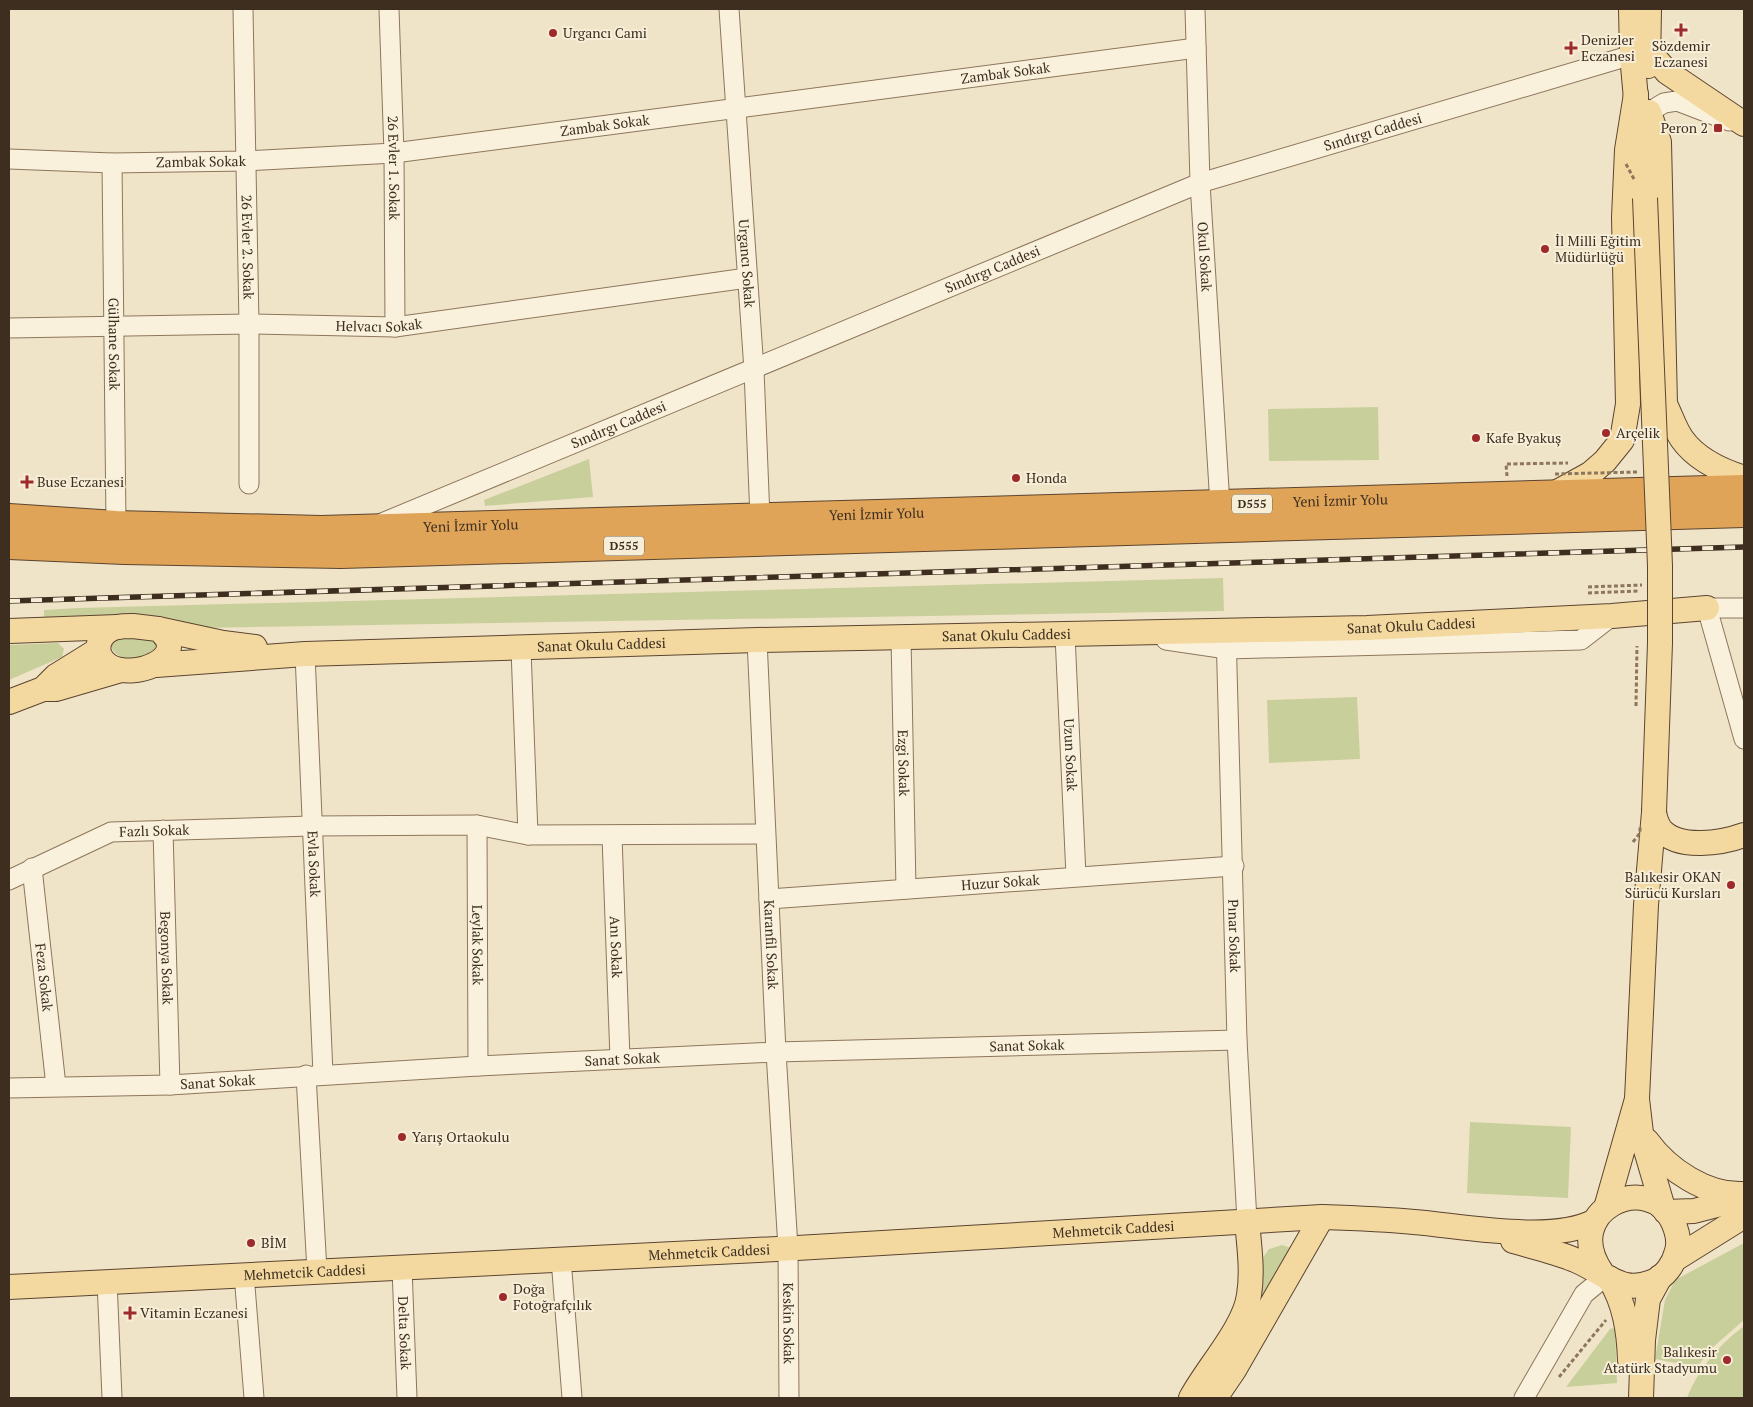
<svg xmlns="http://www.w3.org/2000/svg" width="1753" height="1407" font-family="'PT Serif',serif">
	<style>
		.green { fill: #c9cf9b }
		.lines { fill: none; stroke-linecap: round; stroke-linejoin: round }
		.minor-casing { stroke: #8d765c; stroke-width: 21 }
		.major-casing { stroke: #5b4430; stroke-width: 26 }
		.highway-casing { stroke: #5b4430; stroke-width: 30 }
		.path { stroke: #8d765c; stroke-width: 3; stroke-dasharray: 4 2.5; stroke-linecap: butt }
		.minor { stroke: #faf1dc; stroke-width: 19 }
		.major { stroke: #f3d9a0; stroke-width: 24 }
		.highway { stroke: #e0a458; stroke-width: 28 }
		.rail-casing { stroke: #3d2e20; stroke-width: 5.5 }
		.rail { stroke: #f7eed8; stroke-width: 4; stroke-dasharray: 11; stroke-linecap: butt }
		.major-bridge-casing { stroke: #5b4430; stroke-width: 26; stroke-linecap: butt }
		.path-bridge { stroke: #8d765c; stroke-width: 3; stroke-dasharray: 4 2.5; stroke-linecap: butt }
		.major-bridge { stroke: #f3d9a0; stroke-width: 24 }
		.poi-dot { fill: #9e2a2b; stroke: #f7eed8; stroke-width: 2 }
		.labels { text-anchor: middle; stroke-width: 4; stroke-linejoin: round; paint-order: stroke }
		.shield { fill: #f7eed8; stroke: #756857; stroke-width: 1 }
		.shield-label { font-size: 12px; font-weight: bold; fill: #3d2e20 }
		.poi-label { font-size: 14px; fill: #3d2e20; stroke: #f7eed8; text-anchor: start }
		.street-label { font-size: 14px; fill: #3d2e20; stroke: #f7eed8 }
	</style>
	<rect width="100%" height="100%" fill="#f0e4c8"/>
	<path class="green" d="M 1378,407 L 1379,460 L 1269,461 L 1268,409 Z
		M 589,459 L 593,497 L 485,506 L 484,500 Z
		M 1223,578 L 1224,611 L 197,628 L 44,618 L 44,610 L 78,608 Z
		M 144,631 L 161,646 L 146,659 C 132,659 118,661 111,647 L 113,638 Z
		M 58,643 L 64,649 L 62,657 L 9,680 L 9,645 Z
		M 1357,697 L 1360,759 L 1269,763 L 1267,700 Z
		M 1470,1122 L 1571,1127 L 1568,1198 L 1467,1193 Z
		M 1744,1243 L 1744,1320 L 1712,1348 L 1697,1367 L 1655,1359 L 1665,1300 L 1675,1280 Z
		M 1282,1245 L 1294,1249 L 1250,1322 L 1260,1262 L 1269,1249 Z
		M 1744,1326 L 1744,1398 L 1687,1398 C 1698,1369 1720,1344 1744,1326 Z
		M 1613,1328 L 1615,1330 L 1617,1383 L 1566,1387 L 1610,1329 Z"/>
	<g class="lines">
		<g class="minor-casing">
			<g id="minor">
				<path id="s1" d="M 243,9 L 249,324 L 249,484"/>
				<path id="s2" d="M 389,9 L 394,153 L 395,327"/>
				<path id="s3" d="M 729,9 L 754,370 L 760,518"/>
				<path id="s4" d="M 1195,9 L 1200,183 L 1220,505"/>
				<path d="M 1649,112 L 1664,103 L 1677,101 L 1729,121"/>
				<path id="s5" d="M 9,159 L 112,163 L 246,161 L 394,153 L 1196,48"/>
				<path id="s6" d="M 112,163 L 116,525"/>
				<path id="s7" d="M 9,328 L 249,324 L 395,327 L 747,278"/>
				<path id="s8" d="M 382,523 L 1200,183 L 1632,55"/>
				<path d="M 1744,608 L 1707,608 L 1744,739"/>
				<path id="s9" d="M 1226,631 L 1237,1040 L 1247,1221"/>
				<path id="s10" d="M 1065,635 L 1076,876"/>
				<path id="s11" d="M 901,637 L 906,889"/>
				<path id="s12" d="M 757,640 L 776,1052 L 788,1248 L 789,1398"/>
				<path d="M 1166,640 L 1227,649 L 1581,640 L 1612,616"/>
				<path d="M 521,649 L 528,835"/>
				<path id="s13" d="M 305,654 L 323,1074"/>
				<path id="s14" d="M 477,825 L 478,1066"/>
				<path id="s15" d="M 163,830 L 170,1085"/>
				<path id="s16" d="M 612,836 L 620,1059"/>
				<path id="s17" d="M 32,868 L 56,1086"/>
				<path id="s18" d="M 9,880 L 111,832 L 311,826 L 477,825 L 528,835 L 765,834"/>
				<path id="s19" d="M 769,899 L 1234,866"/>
				<path d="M 306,1075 L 317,1271"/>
				<path id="s20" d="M 9,1088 L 170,1085 L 478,1066 L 776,1052 L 1237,1040"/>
				<path d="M 561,1259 L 572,1398"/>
				<path id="s21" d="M 402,1268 L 407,1398"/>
				<path d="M 244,1274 L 254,1398"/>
				<path d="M 107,1281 L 112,1398"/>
				<path d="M 1524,1398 L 1584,1294 L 1606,1276"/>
			</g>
		</g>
		<g class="major-casing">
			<g id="major">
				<path d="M 1631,9 L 1632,55 L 1645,198"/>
				<path d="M 1648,50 L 1667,72 L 1744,124"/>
				<path d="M 1648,66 L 1649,9"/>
				<path d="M 1649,112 L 1659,142 L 1665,404 C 1671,416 1675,429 1682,439 C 1696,459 1722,471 1744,478"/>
				<path d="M 1552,495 L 1590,474 L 1605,461 L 1622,440 L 1628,404 L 1624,217 L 1627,150 L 1636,94"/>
				<path d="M 133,626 L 158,629 C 194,657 132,682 108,665 C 91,653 98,632 117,627 C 122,626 128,626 133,626 Z"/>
				<path d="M 158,629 L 223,643 L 255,647"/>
				<path d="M 9,631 L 118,627"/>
				<path id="s22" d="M 156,665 L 305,654 L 757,640 L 1367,628 L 1612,616 L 1707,608"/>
				<path d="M 43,689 L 56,689 L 121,670"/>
				<path d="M 9,702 L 43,689 L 56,676 L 98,650"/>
				<path d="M 1654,812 C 1655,818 1657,825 1661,830 C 1679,850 1722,843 1744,835"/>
				<path d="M 1637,1099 L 1646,905 L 1654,812"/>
				<path d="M 1647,1141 C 1668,1170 1707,1196 1744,1194"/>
				<path d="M 1606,1208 L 1637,1099 L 1641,1133 L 1663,1208"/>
				<path d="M 1666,1212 L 1694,1211 L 1744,1198"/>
				<path d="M 1513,1241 C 1534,1247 1556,1252 1575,1260 C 1593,1267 1608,1281 1626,1285 C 1635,1287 1644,1285 1652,1282 C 1665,1277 1674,1264 1677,1251 C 1680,1241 1677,1231 1673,1222 C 1650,1169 1558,1210 1602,1273"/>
				<path d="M 1675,1259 L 1744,1216"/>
				<path d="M 1609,1278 C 1625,1303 1629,1331 1630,1360"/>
				<path id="s23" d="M 9,1287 L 797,1248 L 1322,1217 C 1353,1218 1383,1219 1414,1222 C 1463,1226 1552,1244 1595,1221"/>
				<path d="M 1191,1398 C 1207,1368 1245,1327 1249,1295 C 1253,1271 1249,1245 1247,1221"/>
				<path d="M 1215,1398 L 1234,1370 L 1322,1217"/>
				<path d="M 1641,1398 L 1643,1340 L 1648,1299 L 1660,1277"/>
			</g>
		</g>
		<g class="highway-casing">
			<g id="highway">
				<path id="s24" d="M 9,518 L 116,525 L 321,530 L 1744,489"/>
				<path d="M 9,545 L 124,550 L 341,554 L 1744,513"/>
			</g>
		</g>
		<path class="path" d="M 1507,476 L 1506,464 L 1568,463
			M 1588,587 L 1642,585
			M 1588,593 L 1640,591
			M 1636,706 L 1637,646
			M 1559,1377 L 1606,1320"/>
		<use href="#minor" class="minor"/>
		<use href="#major" class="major"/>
		<use href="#highway" class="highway"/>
		<g class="rail-casing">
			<path id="rail" d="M 9,601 L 1744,547"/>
		</g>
		<use href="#rail" class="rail"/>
		<g class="major-bridge-casing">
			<path id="major-bridge" d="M 1645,198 L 1660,566 L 1660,643 L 1654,812"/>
		</g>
		<path class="path-bridge" d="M 1626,164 L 1635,181
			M 1555,474 L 1637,472
			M 1633,842 L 1640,833 L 1640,827"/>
		<use href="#major-bridge" class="major-bridge"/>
	</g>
	<g class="poi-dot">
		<path d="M1678.5 22.5h5v5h5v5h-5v5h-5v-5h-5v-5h5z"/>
		<circle cx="553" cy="33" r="5"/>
		<path d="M1568.5 40.5h5v5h5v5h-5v5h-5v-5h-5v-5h5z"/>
		<rect x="1713" y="123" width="10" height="10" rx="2.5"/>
		<circle cx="1545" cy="249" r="5"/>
		<circle cx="1606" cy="433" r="5"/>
		<circle cx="1476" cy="438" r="5"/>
		<circle cx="1016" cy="478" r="5"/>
		<path d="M24.5 474.5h5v5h5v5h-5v5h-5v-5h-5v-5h5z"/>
		<circle cx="1731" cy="885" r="5"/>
		<circle cx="402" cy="1137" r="5"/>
		<circle cx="251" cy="1243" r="5"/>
		<circle cx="503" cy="1297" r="5"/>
		<path d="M127.5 1305.5h5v5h5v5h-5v5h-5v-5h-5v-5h5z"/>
		<circle cx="1727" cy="1360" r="5"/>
	</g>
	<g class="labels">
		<g class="shield">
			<rect x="1232" y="494.5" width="40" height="19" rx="4"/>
			<rect x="604" y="536.5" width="40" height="19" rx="4"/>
		</g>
		<g class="shield-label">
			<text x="1252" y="508">D555</text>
			<text x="624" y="550">D555</text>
		</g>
		<g class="poi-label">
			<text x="563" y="38">Urgancı Cami</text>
			<text x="1581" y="45">Denizler<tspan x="1581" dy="16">Eczanesi</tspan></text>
			<text x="1681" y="51" text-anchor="middle">Sözdemir<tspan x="1681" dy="16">Eczanesi</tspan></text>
			<text x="1708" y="133" text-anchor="end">Peron 2</text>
			<text x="1555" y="246">İl Milli Eğitim<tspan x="1555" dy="16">Müdürlüğü</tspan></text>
			<text x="1616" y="438">Arçelik</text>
			<text x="1486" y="443">Kafe Byakuş</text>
			<text x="1026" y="483">Honda</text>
			<text x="37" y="487">Buse Eczanesi</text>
			<text x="1721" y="882" text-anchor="end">Balıkesir OKAN<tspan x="1721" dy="16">Sürücü Kursları</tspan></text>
			<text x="412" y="1142">Yarış Ortaokulu</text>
			<text x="261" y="1248">BİM</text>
			<text x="513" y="1294">Doğa<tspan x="513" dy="16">Fotoğrafçılık</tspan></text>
			<text x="140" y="1318">Vitamin Eczanesi</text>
			<text x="1717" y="1357" text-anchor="end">Balıkesir<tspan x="1717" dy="16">Atatürk Stadyumu</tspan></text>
		</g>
		<g class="street-label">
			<text dy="5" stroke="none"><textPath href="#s5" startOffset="1002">Zambak Sokak</textPath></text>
			<text dy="5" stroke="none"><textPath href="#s5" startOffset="598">Zambak Sokak</textPath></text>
			<text dy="5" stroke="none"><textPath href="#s8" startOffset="1066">Sındırgı Caddesi</textPath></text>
			<text dy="5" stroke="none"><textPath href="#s5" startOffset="192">Zambak Sokak</textPath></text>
			<text dy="5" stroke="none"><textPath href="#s2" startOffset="159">26 Evler 1. Sokak</textPath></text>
			<text dy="5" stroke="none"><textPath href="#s1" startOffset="238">26 Evler 2. Sokak</textPath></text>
			<text dy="5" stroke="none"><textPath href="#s4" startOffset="248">Okul Sokak</textPath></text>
			<text dy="5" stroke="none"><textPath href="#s3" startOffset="255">Urgancı Sokak</textPath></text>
			<text dy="5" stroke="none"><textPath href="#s8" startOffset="661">Sındırgı Caddesi</textPath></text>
			<text dy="5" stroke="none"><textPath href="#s7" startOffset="370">Helvacı Sokak</textPath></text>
			<text dy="5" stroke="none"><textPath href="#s6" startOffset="181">Gülhane Sokak</textPath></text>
			<text dy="5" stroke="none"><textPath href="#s8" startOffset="256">Sındırgı Caddesi</textPath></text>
			<text dy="5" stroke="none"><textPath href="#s24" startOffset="1332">Yeni İzmir Yolu</textPath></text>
			<text dy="5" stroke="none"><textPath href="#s24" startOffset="868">Yeni İzmir Yolu</textPath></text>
			<text dy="5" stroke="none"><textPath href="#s24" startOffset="462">Yeni İzmir Yolu</textPath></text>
			<text dy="5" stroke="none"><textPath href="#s22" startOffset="1256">Sanat Okulu Caddesi</textPath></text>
			<text dy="5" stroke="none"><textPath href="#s22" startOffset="851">Sanat Okulu Caddesi</textPath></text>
			<text dy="5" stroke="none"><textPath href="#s22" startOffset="446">Sanat Okulu Caddesi</textPath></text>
			<text dy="5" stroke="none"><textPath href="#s10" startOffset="120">Uzun Sokak</textPath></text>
			<text dy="5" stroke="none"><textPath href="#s11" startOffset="126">Ezgi Sokak</textPath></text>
			<text dy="5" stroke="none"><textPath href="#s18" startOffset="156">Fazlı Sokak</textPath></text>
			<text dy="5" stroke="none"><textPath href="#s13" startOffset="210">Evla Sokak</textPath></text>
			<text dy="5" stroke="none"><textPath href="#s19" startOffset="232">Huzur Sokak</textPath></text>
			<text dy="5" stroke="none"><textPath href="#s9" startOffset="305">Pınar Sokak</textPath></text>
			<text dy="5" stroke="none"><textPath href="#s12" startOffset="305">Karanfil Sokak</textPath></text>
			<text dy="5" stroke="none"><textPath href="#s14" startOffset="120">Leylak Sokak</textPath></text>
			<text dy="5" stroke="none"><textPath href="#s16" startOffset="111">Anı Sokak</textPath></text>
			<text dy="5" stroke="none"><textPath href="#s15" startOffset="128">Begonya Sokak</textPath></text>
			<text dy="5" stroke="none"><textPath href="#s17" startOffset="110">Feza Sokak</textPath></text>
			<text dy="5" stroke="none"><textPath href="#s20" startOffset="1019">Sanat Sokak</textPath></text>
			<text dy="5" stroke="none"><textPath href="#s20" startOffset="614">Sanat Sokak</textPath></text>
			<text dy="5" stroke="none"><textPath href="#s20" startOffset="209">Sanat Sokak</textPath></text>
			<text dy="5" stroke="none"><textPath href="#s23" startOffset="1106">Mehmetcik Caddesi</textPath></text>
			<text dy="5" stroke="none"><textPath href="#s23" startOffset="701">Mehmetcik Caddesi</textPath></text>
			<text dy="5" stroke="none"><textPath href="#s23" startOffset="296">Mehmetcik Caddesi</textPath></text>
			<text dy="5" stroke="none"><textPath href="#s12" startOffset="684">Keskin Sokak</textPath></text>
			<text dy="5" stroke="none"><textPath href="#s21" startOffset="65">Delta Sokak</textPath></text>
		</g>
	</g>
	<rect width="1753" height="1407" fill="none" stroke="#3d2e20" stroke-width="20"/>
</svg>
